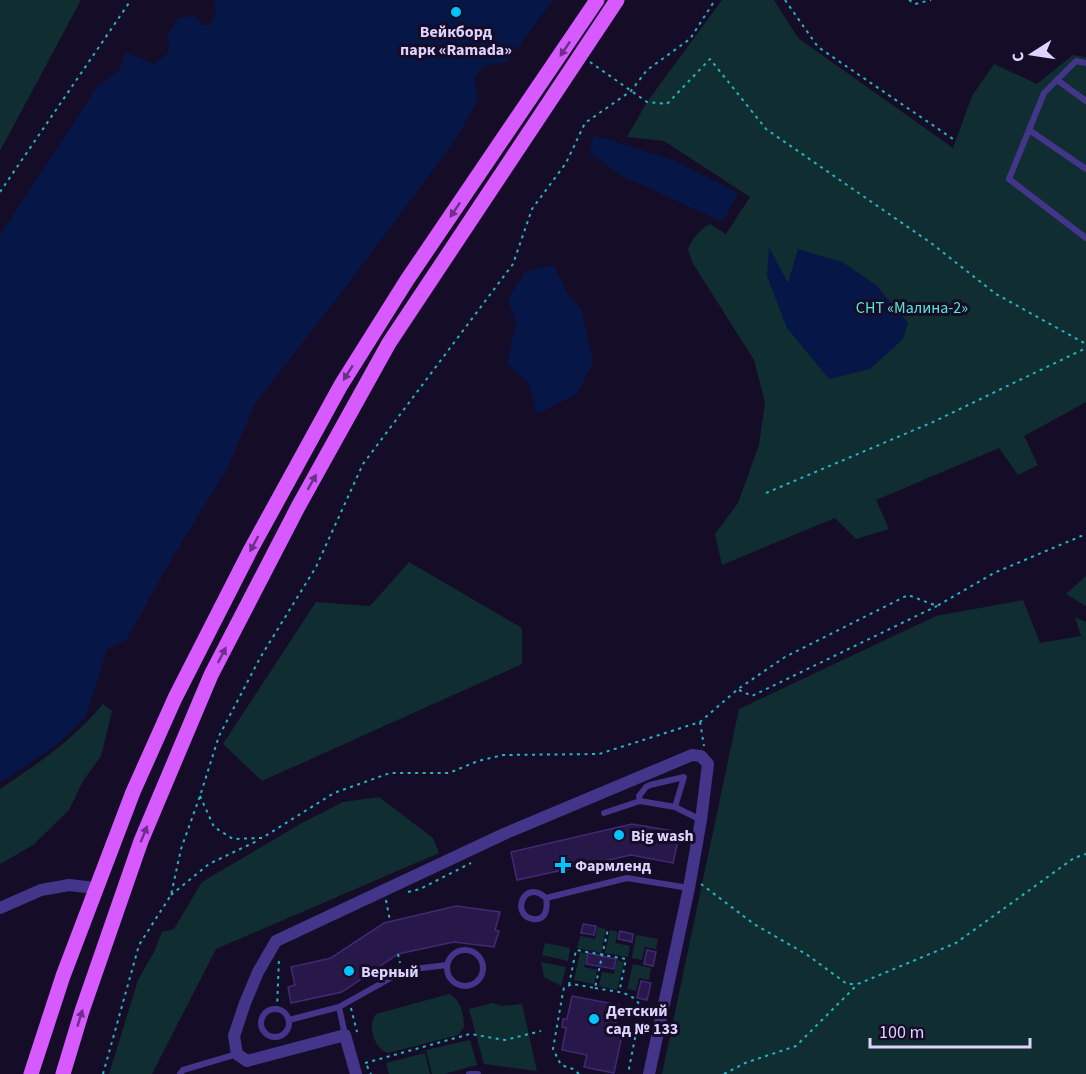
<svg xmlns="http://www.w3.org/2000/svg" width="1086" height="1074" font-family="'Source Sans 3',sans-serif">
	<style>
		.green { fill: #102e31 }
		.water { fill: #061647 }
		.building { fill: #281849; stroke: #422877; stroke-width: 1.5 }
		.lines { fill: none; stroke-linecap: round; stroke-linejoin: round }
		.path { stroke: #26b5c0; stroke-width: 2; stroke-dasharray: 3 4.5; stroke-linecap: butt }
		.lane { stroke: #433589; stroke-width: 6 }
		.street { stroke: #433589; stroke-width: 12 }
		.primary { stroke: #d65aff; stroke-width: 15 }
		.oneway { fill: #6c3088 }
		.poi-dot { fill: #00c4fe; stroke: #150d27; stroke-width: 2 }
		.labels { text-anchor: middle; stroke-width: 6; stroke-linejoin: round; paint-order: stroke }
		.poi-label { font-size: 16px; font-weight: bold; fill: #ded3ff; stroke: #150d27; text-anchor: start }
		.park-label { font-size: 16px; fill: #56e8d6; stroke: #150d27 }
	</style>
	<rect width="100%" height="100%" fill="#150d27"/>
	<path class="green" d="M 0,0 L 81,0 L 0,151 Z
		M 722,0 L 774,0 L 798,38 L 953,148 L 972,96 L 994,64 L 1037,84 L 1073,55 L 1086,57 L 1086,402 L 1024,436 L 1038,465 L 1018,475 L 999,448 L 876,500 L 889,529 L 856,539 L 835,518 L 722,565 L 715,534 L 738,503 L 759,445 L 765,402 L 754,360 L 692,262 L 688,249 C 693,238 699,230 710,224 L 726,234 L 750,197 L 664,141 L 627,137 L 647,102 Z
		M 409,562 L 522,628 L 522,664 L 262,781 L 223,744 L 316,602 L 370,606 Z
		M 1086,576 L 1086,606 L 1066,594 Z
		M 1023,600 L 1040,643 L 1081,636 L 1075,617 L 1086,622 L 1086,1074 L 662,1074 L 739,709 L 936,616 Z
		M 103,704 L 112,711 L 101,756 L 83,781 L 69,810 L 33,845 L 0,864 L 0,789 C 40,762 71,742 103,704 Z
		M 379,797 L 433,838 L 439,853 L 216,949 L 152,1074 L 109,1074 L 138,980 L 154,952 L 162,932 L 174,929 L 202,882 L 302,823 L 343,802 Z
		M 597,927 L 606,929 L 601,953 L 577,948 L 580,936 L 595,939 Z
		M 610,930 L 618,932 L 615,943 L 630,946 L 628,957 L 605,953 Z
		M 636,935 L 658,939 L 656,949 L 645,947 L 642,960 L 632,958 Z
		M 545,943 L 570,948 L 568,961 L 542,955 Z
		M 580,952 L 587,954 L 584,967 L 597,970 L 594,984 L 574,980 Z
		M 617,960 L 624,962 L 617,990 L 599,986 L 602,972 L 614,974 Z
		M 541,962 L 566,967 L 561,986 L 544,977 Z
		M 633,964 L 651,968 L 649,980 L 639,978 L 636,991 L 627,989 Z
		M 449,994 C 461,999 464,1015 464,1027 L 458,1035 L 388,1053 C 374,1049 367,1025 376,1014 Z
		M 493,1003 L 502,1006 L 522,1004 L 537,1071 L 484,1064 L 469,1009 Z
		M 470,1040 L 477,1065 L 444,1074 L 432,1074 L 426,1050 Z
		M 425,1053 L 430,1074 L 389,1074 L 386,1063 Z"/>
	<path class="water" d="M 214,0 L 553,0 L 507,62 L 486,65 L 474,77 L 478,99 L 456,139 L 348,284 L 255,404 L 227,469 L 174,555 L 126,640 L 107,649 L 86,717 L 54,747 L 0,783 L 0,235 L 97,87 L 119,70 L 126,52 L 154,64 L 169,52 L 168,35 L 178,18 L 194,16 L 202,25 L 211,24 L 216,11 Z
		M 594,135 L 673,160 L 738,193 L 723,222 L 620,175 L 589,152 Z
		M 769,247 L 788,283 L 798,249 L 842,262 L 876,285 L 908,323 L 903,339 L 870,369 L 829,379 L 787,328 L 767,276 Z
		M 553,265 L 567,292 L 582,311 L 593,362 L 577,394 L 537,414 L 529,384 L 507,363 L 516,323 L 508,299 L 526,271 Z"/>
	<path class="building" d="M 632,824 L 680,832 L 673,863 L 631,855 L 517,880 L 511,852 Z
		M 456,906 L 500,912 L 495,930 L 499,931 L 494,947 L 454,942 L 398,954 L 342,992 L 291,1003 L 288,987 L 295,985 L 291,967 L 331,958 L 384,923 Z
		M 583,924 L 596,926 L 594,935 L 581,933 Z
		M 620,931 L 633,934 L 632,942 L 618,939 Z
		M 647,950 L 656,952 L 653,966 L 644,964 Z
		M 588,953 L 616,959 L 614,969 L 586,964 Z
		M 641,981 L 651,983 L 647,1000 L 637,998 Z
		M 572,996 L 619,1005 L 615,1028 L 623,1030 L 614,1073 L 584,1067 L 587,1055 L 562,1050 L 566,1028 L 562,1027 L 563,1019 L 567,1019 Z"/>
	<g class="lines">
		<path class="path" d="M 785,0 L 818,47 L 956,141
			M 909,0 L 915,4 L 931,0
			M 590,62 L 647,102 L 667,104 L 710,59 L 766,129 L 931,243 L 996,294 L 1086,344
			M 0,192 L 131,0
			M 766,493 L 933,422 L 1086,348
			M 739,690 L 752,696 L 937,606
			M 700,722 L 704,746
			M 200,796 L 214,827 L 233,839 L 262,838 L 334,793 L 390,773 L 449,773 L 478,761 L 503,755 L 599,754 L 700,722 L 738,689 L 785,657 L 908,595 L 937,606 L 994,573 L 1086,534
			M 701,884 L 754,924 L 806,954 L 847,984 L 856,984
			M 408,892 L 420,889 L 471,863
			M 171,895 L 209,864 L 259,840
			M 386,900 L 390,921
			M 398,954 L 400,963
			M 569,985 L 576,950 L 626,959 L 619,993
			M 595,988 C 613,992 632,990 641,1007 L 628,1074
			M 351,1008 L 357,1032
			M 277,1009 L 279,958
			M 365,1063 L 470,1034 L 505,1040 L 541,1031
			M 367,1066 L 371,1074
			M 103,1074 L 139,945 L 171,895 L 181,849 L 200,796 L 219,736 L 260,658 L 316,567 L 363,464 L 513,264 L 532,209 L 566,163 L 585,123 L 631,91 L 647,70 L 690,39 L 715,0
			M 579,1074 L 573,1069 L 561,1065 L 553,1049 L 563,992 L 564,988 L 572,984 L 595,988 L 608,929
			M 724,1074 L 745,1063 L 796,1046 L 858,984 L 956,943 L 1074,858 L 1086,854"/>
		<path class="lane" d="M 1086,63 L 1076,61 L 1044,93 L 1009,179 L 1086,238
			M 1057,80 L 1086,101
			M 1029,130 L 1086,169
			M 675,807 L 684,777 L 650,785 L 646,787 L 639,796 L 640,801 L 675,807 L 701,820
			M 604,813 L 640,801
			M 546,898 C 548,908 546,921 533,919 C 510,915 524,878 546,898 L 627,878 L 689,888
			M447 968a18 18 0 1 1 36 0a18 18 0 1 1-36 0Z
			M261 1023a14 14 0 1 1 28 0a14 14 0 1 1-28 0Z
			M 289,1020 L 339,1007
			M 345,1035 L 339,1007 L 405,970 L 447,965
			M 180,1074 L 183,1070 L 237,1054
			M 469,1074 L 478,1074"/>
		<path class="street" d="M 0,908 L 41,890 L 69,885 L 95,888
			M 356,1074 L 345,1035 L 247,1061 L 237,1054 L 234,1036 L 245,1003 L 258,972 L 276,941 L 504,834 L 692,755 L 701,756 L 708,764 L 701,820 L 689,888 L 649,1074"/>
		<path class="primary" d="M 31,1074 L 63,976 L 133,792 L 175,698 L 251,549 L 341,385 L 407,280 L 597,0
			M 63,1074 L 82,1011 L 141,841 L 211,675 L 298,507 L 389,343 L 617,0"/>
	</g>
	<defs><path id="oneway-solid" d="M-6-.8H1V-3.2L6.5 0L1 3.2V.8H-6Z" transform="scale(1.5)"/></defs>
	<g class="oneway">
		<use href="#oneway-solid" transform="translate(565 49) rotate(124)"/>
		<use href="#oneway-solid" transform="translate(455 210) rotate(124)"/>
		<use href="#oneway-solid" transform="translate(348 373) rotate(122)"/>
		<use href="#oneway-solid" transform="translate(312 482) rotate(-61)"/>
		<use href="#oneway-solid" transform="translate(254 544) rotate(118)"/>
		<use href="#oneway-solid" transform="translate(222 655) rotate(-63)"/>
		<use href="#oneway-solid" transform="translate(144 834) rotate(-68)"/>
		<use href="#oneway-solid" transform="translate(80 1018) rotate(-73)"/>
	</g>
	<g class="poi-dot">
		<circle cx="456" cy="12" r="6"/>
		<circle cx="619" cy="835" r="6"/>
		<path d="M560 856h6v6h6v6h-6v6h-6v-6h-6v-6h6z"/>
		<circle cx="349" cy="971" r="6"/>
		<circle cx="594" cy="1019" r="6"/>
	</g>
	<g class="labels">
		<g class="poi-label">
			<text x="456" y="37" text-anchor="middle">Вейкборд<tspan x="456" dy="18">парк «Ramada»</tspan></text>
			<text x="631" y="841">Big wash</text>
			<text x="575" y="871">Фармленд</text>
			<text x="361" y="977">Верный</text>
			<text x="606" y="1016">Детский<tspan x="606" dy="18">сад № 133</tspan></text>
		</g>
		<g class="park-label">
			<text x="912" y="313">СНТ «Малина-2»</text>
		</g>
	</g>
	<g transform="translate(1032 54) rotate(258)" stroke="#150d27" stroke-width="4.5" paint-order="stroke">
	<path d="M0-4.5L10 22L0 15L-10 22Z" fill="#ded3ff"/>
	<text y="-9" font-size="16" font-weight="bold" text-anchor="middle" fill="#ded3ff">С</text>
	</g>
	<path d="M870 1038v9h160v-9" fill="none" stroke="#ded3ff" stroke-width="3"/>
	<text x="879" y="1038" font-size="18" fill="#ded3ff" stroke="#150d27" stroke-width="4.5" paint-order="stroke">100 m</text>
</svg>
